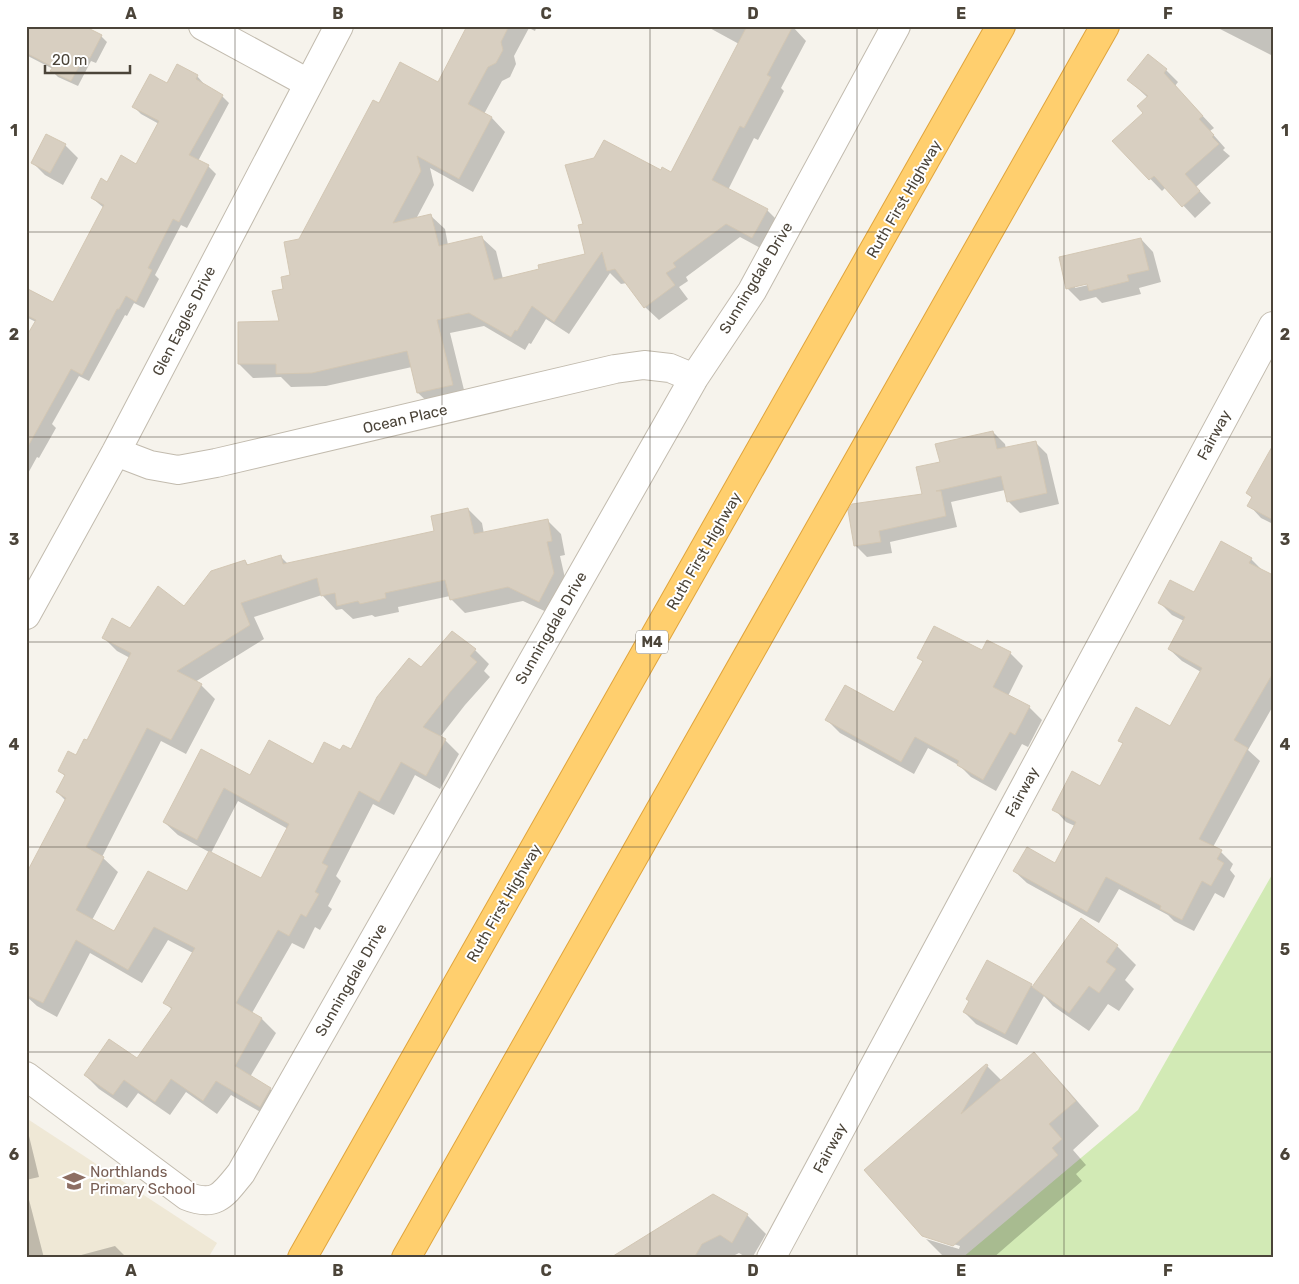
<svg xmlns="http://www.w3.org/2000/svg" width="1299" height="1284" font-family="Rubik,sans-serif">
	<style>
		.education { fill: #efe8d6 }
		.grass { fill: #d2eab5 }
		.shadow { fill: #0003; fill-rule: evenodd }
		.building { fill: #d8cfc1; stroke: #d3c7b4 }
		.lines { fill: none; stroke-linecap: round; stroke-linejoin: round }
		.minor-casing { stroke: #c2bbae; stroke-width: 30 }
		.motorway-casing { stroke: #e0a43c; stroke-width: 30 }
		.minor { stroke: #fff; stroke-width: 28 }
		.motorway { stroke: #ffcf6e; stroke-width: 28 }
		.grid { fill: none; stroke: #4b4439; stroke-width: 1; stroke-opacity: 0.55 }
		.labels { text-anchor: middle; stroke-width: 4; stroke-linejoin: round; paint-order: stroke }
		.shield { fill: #fff; stroke: #817c74; stroke-width: 1 }
		.shield-label { font-size: 14px; font-weight: bold; fill: #4b4439 }
		.street-label { font-size: 15px; fill: #4b4439; stroke: #fff }
		.education-label { font-size: 15px; fill: #785e54; stroke: #fff; text-anchor: start }
		.neatline { fill: none; stroke: #4b4439; stroke-width: 2 }
		.grid-label { font-size: 16px; text-anchor: middle; font-weight: bold; fill: #4b4439 }
	</style>
	<rect width="100%" height="100%" fill="#f6f3ec"/>
	<path class="education" d="M 26,1118 L 217,1243 L 208,1258 L 26,1258 Z"/>
	<path class="grass" d="M 1273,873 L 1273,1258 L 962,1258 L 1138,1110 Z"/>
	<path class="shadow" d="M 469,26 L 537,26 L 535,31 L 529,28 L 514,56 L 516,64 L 510,77 L 502,81 L 484,114 L 492,118 L 505,132 L 473,192 L 430,168 L 434,185 L 416,219 L 431,216 L 445,229 L 448,245 L 482,238 L 496,251 L 503,279 L 541,270 L 586,255 L 584,225 L 661,172 L 671,173 L 739,44 L 706,26 L 793,27 L 806,41 L 781,88 L 784,91 L 758,140 L 754,138 L 728,190 L 767,210 L 781,224 L 766,251 L 740,237 L 686,277 L 688,281 L 679,287 L 688,299 L 659,320 L 645,307 L 627,283 L 621,284 L 610,273 L 569,334 L 546,319 L 531,344 L 529,343 L 525,350 L 484,326 L 450,333 L 466,398 L 432,406 L 418,393 L 412,367 L 326,386 L 291,387 L 281,377 L 253,378 L 239,364 L 281,322 L 285,290 L 291,276 L 300,240 L 379,105 L 438,84 Z
		M 1217,26 L 1273,26 L 1273,56 L 1218,28 Z
		M 101,36 L 107,42 L 96,63 L 91,61 L 78,86 L 58,77 L 52,71 L 53,69 L 26,55 L 26,37 Z
		M 1166,70 L 1178,82 L 1175,86 L 1214,128 L 1210,131 L 1225,148 L 1223,150 L 1230,156 L 1196,187 L 1211,203 L 1195,218 L 1166,187 L 1162,191 L 1114,141 L 1145,113 L 1148,98 L 1129,80 Z
		M 197,76 L 204,84 L 204,85 L 222,96 L 229,103 L 198,161 L 208,166 L 216,174 L 187,228 L 181,225 L 155,275 L 159,279 L 144,308 L 134,303 L 127,316 L 125,315 L 89,381 L 79,376 L 52,424 L 56,428 L 39,458 L 37,457 L 26,477 L 26,340 L 36,322 L 26,317 L 26,290 L 54,304 L 104,208 L 92,198 L 108,183 L 137,166 L 159,124 L 141,114 L 133,106 L 167,85 Z
		M 65,145 L 78,158 L 63,185 L 45,175 L 32,162 Z
		M 1141,239 L 1153,252 L 1161,282 L 1139,288 L 1141,294 L 1102,303 L 1096,297 L 1080,301 L 1067,288 ZM 1093,281 L 1093,284 L 1075,288 L 1075,286 Z
		M 993,432 L 1005,444 L 1006,449 L 1035,442 L 1047,454 L 1059,504 L 1020,513 L 1008,501 L 1005,490 L 951,502 L 957,527 L 890,542 L 892,553 L 867,557 L 855,545 L 924,495 L 941,463 Z
		M 1273,456 L 1273,524 L 1261,518 L 1249,505 L 1253,498 L 1247,493 Z
		M 468,509 L 482,523 L 484,534 L 547,520 L 561,534 L 565,555 L 560,556 L 567,587 L 553,615 L 523,601 L 465,613 L 451,599 L 450,596 L 398,607 L 399,612 L 375,617 L 372,615 L 353,619 L 342,609 L 336,610 L 322,595 L 254,617 L 264,639 L 195,682 L 201,685 L 215,699 L 186,754 L 161,741 L 102,857 L 118,872 L 92,920 L 114,932 L 188,893 L 209,852 L 178,835 L 164,822 L 202,751 L 250,776 L 313,765 L 341,752 L 351,750 L 421,669 L 475,650 L 489,664 L 484,671 L 490,677 L 465,705 L 440,737 L 445,740 L 459,754 L 440,789 L 415,775 L 394,815 L 373,804 L 336,876 L 341,881 L 328,906 L 332,909 L 320,930 L 315,927 L 304,949 L 292,943 L 252,1013 L 262,1019 L 276,1033 L 250,1077 L 270,1089 L 284,1103 L 274,1120 L 231,1095 L 217,1114 L 186,1092 L 170,1115 L 138,1093 L 127,1108 L 99,1089 L 85,1075 L 138,1060 L 172,1010 L 165,1002 L 193,953 L 168,940 L 142,983 L 90,953 L 57,1017 L 37,1006 L 26,996 L 26,877 L 66,801 L 57,792 L 65,776 L 60,771 L 76,756 L 87,742 L 130,658 L 117,651 L 103,637 L 131,629 L 184,608 L 245,561 L 249,566 L 280,556 L 288,564 L 436,532 ZM 238,801 L 288,829 L 261,880 L 211,853 Z
		M 1251,559 L 1264,572 L 1273,577 L 1273,706 L 1248,750 L 1260,761 L 1213,847 L 1221,852 L 1233,864 L 1230,870 L 1235,876 L 1224,898 L 1215,893 L 1194,931 L 1174,921 L 1168,915 L 1119,889 L 1099,923 L 1027,883 L 1014,871 L 1056,864 L 1075,826 L 1066,822 L 1054,809 L 1101,788 L 1124,744 L 1120,741 L 1171,727 L 1201,672 L 1182,661 L 1169,649 L 1184,621 L 1172,615 L 1160,603 L 1194,593 Z
		M 983,652 L 1010,653 L 1023,666 L 1008,696 L 1029,707 L 1042,720 L 1028,747 L 1022,744 L 996,791 L 971,777 L 960,766 L 928,748 L 914,774 L 840,733 L 827,720 L 894,713 L 923,662 L 919,658 Z
		M 1117,946 L 1136,965 L 1125,980 L 1134,989 L 1119,1011 L 1108,1004 L 1089,1031 L 1053,1006 L 1044,996 L 1017,1045 L 976,1024 L 964,1012 L 988,962 L 1034,987 Z
		M 1034,1054 L 1058,1079 L 1099,1126 L 1073,1150 L 1086,1165 L 1076,1174 L 1082,1181 L 993,1258 L 945,1258 L 926,1239 L 959,1249 L 960,1246 L 923,1235 L 865,1170 L 986,1065 L 1002,1081 Z
		M 26,1134 L 29,1136 L 39,1177 L 26,1180 Z
		M 26,1188 L 44,1258 L 26,1258 Z
		M 713,1195 L 747,1215 L 766,1234 L 752,1258 L 747,1258 L 739,1253 L 729,1258 L 622,1258 Z
		M 115,1246 L 127,1258 L 70,1258 Z"/>
	<path class="building" d="M 31,26 L 84,26 L 102,35 L 90,58 L 85,56 L 71,81 L 50,71 L 53,67 L 26,53 L 26,35 Z
		M 467,26 L 509,26 L 501,42 L 503,50 L 496,63 L 488,67 L 468,104 L 492,117 L 459,179 L 417,156 L 421,171 L 393,223 L 431,214 L 439,246 L 482,236 L 494,280 L 539,269 L 538,265 L 585,254 L 578,225 L 583,224 L 565,165 L 594,158 L 604,140 L 661,170 L 662,167 L 671,172 L 747,26 L 793,26 L 767,75 L 771,77 L 744,128 L 740,126 L 712,180 L 768,209 L 752,238 L 726,224 L 673,263 L 676,267 L 666,273 L 675,285 L 644,308 L 615,269 L 607,271 L 602,252 L 554,322 L 532,306 L 517,331 L 515,330 L 511,337 L 469,313 L 437,320 L 453,385 L 417,393 L 407,351 L 312,373 L 276,374 L 276,364 L 238,364 L 238,322 L 279,321 L 272,291 L 283,289 L 281,277 L 290,275 L 284,242 L 299,239 L 373,100 L 379,103 L 400,62 L 438,82 Z
		M 1148,54 L 1167,69 L 1164,73 L 1203,116 L 1199,119 L 1214,135 L 1212,137 L 1219,144 L 1185,174 L 1200,191 L 1182,207 L 1154,176 L 1149,180 L 1112,141 L 1143,113 L 1137,106 L 1148,96 L 1127,80 Z
		M 177,64 L 198,75 L 196,79 L 223,95 L 189,155 L 209,165 L 179,222 L 173,219 L 148,268 L 152,270 L 136,302 L 126,296 L 119,309 L 117,309 L 82,375 L 71,369 L 26,450 L 26,337 L 36,320 L 26,315 L 26,288 L 53,302 L 104,205 L 91,198 L 101,178 L 107,182 L 121,155 L 136,164 L 159,121 L 132,107 L 150,74 L 167,83 Z
		M 46,134 L 66,144 L 50,173 L 31,163 Z
		M 1141,238 L 1149,270 L 1127,275 L 1129,281 L 1089,291 L 1087,284 L 1066,289 L 1059,257 Z
		M 993,431 L 997,449 L 1036,441 L 1047,493 L 1007,502 L 1001,476 L 936,491 L 941,491 L 946,516 L 879,531 L 881,542 L 854,546 L 848,510 L 852,504 L 922,494 L 916,467 L 940,462 L 935,444 Z
		M 1273,445 L 1273,520 L 1247,506 L 1252,497 L 1246,493 Z
		M 468,508 L 474,534 L 548,519 L 552,541 L 547,542 L 554,573 L 539,602 L 508,587 L 450,600 L 445,580 L 385,593 L 386,598 L 360,604 L 358,601 L 337,606 L 335,593 L 321,596 L 317,578 L 241,603 L 250,625 L 177,671 L 202,684 L 171,740 L 147,728 L 86,847 L 104,857 L 76,910 L 114,931 L 148,871 L 187,891 L 209,851 L 261,878 L 289,824 L 224,788 L 197,840 L 163,822 L 201,749 L 250,775 L 269,740 L 313,764 L 324,742 L 340,750 L 343,745 L 351,749 L 377,697 L 409,658 L 421,667 L 452,631 L 476,649 L 470,656 L 477,662 L 451,691 L 423,727 L 446,739 L 426,776 L 401,762 L 379,802 L 359,791 L 322,863 L 328,866 L 315,892 L 319,894 L 306,917 L 301,914 L 289,936 L 278,930 L 236,1003 L 262,1018 L 235,1066 L 271,1088 L 260,1107 L 216,1081 L 203,1101 L 171,1079 L 155,1102 L 124,1080 L 113,1095 L 84,1075 L 109,1039 L 137,1058 L 172,1008 L 163,1003 L 195,948 L 154,927 L 128,970 L 76,940 L 43,1003 L 26,995 L 26,874 L 66,798 L 56,792 L 65,775 L 58,771 L 68,751 L 76,755 L 84,739 L 87,740 L 131,653 L 102,638 L 112,618 L 130,628 L 158,586 L 184,606 L 211,571 L 245,560 L 247,565 L 281,555 L 283,564 L 434,531 L 431,516 Z
		M 1221,541 L 1252,558 L 1249,563 L 1273,575 L 1273,673 L 1234,740 L 1248,748 L 1199,839 L 1222,850 L 1217,859 L 1224,863 L 1211,886 L 1202,881 L 1182,920 L 1160,909 L 1161,906 L 1106,877 L 1087,912 L 1013,871 L 1027,847 L 1055,863 L 1076,822 L 1052,810 L 1072,771 L 1100,786 L 1123,743 L 1118,741 L 1136,707 L 1170,726 L 1202,668 L 1168,649 L 1185,617 L 1158,603 L 1170,580 L 1194,592 Z
		M 934,626 L 982,650 L 987,640 L 1011,652 L 993,687 L 1030,706 L 1015,735 L 1010,732 L 983,780 L 957,765 L 959,761 L 915,737 L 901,762 L 825,720 L 845,685 L 894,712 L 923,661 L 917,658 Z
		M 1081,918 L 1118,945 L 1106,962 L 1116,969 L 1099,993 L 1089,986 L 1069,1013 L 1032,987 Z
		M 987,960 L 1032,984 L 1005,1034 L 963,1012 L 969,1001 L 966,999 Z
		M 1034,1052 L 1076,1101 L 1049,1124 L 1062,1139 L 1052,1148 L 1058,1155 L 953,1246 L 922,1236 L 864,1170 L 986,1064 L 988,1065 L 961,1114 Z
		M 713,1194 L 748,1214 L 732,1243 L 720,1235 L 702,1244 L 694,1258 L 610,1258 Z"/>
	<g class="lines">
		<g class="minor-casing">
			<path id="minor" d="M 203,26 L 308,83
				M 116,452 L 150,465 L 178,470 L 216,463 L 615,369 L 644,365 L 670,368 L 694,378
				M 26,615 L 116,452 L 339,26
				M 26,1076 L 187,1196 C 216,1208 224,1194 241,1173 L 694,378 L 752,291 L 896,26
				M 771,1258 L 1273,326"/>
		</g>
		<g class="motorway-casing">
			<path id="motorway" d="M 302,1258 L 1001,26
				M 406,1258 L 1105,26"/>
		</g>
		<use href="#minor" class="minor"/>
		<use href="#motorway" class="motorway"/>
	</g>
	<path class="grid" d="M 235,26 L 235,1258M 442,26 L 442,1258M 650,26 L 650,1258M 857,26 L 857,1258M 1064,26 L 1064,1258M 26,232 L 1273,232M 26,437 L 1273,437M 26,642 L 1273,642M 26,847 L 1273,847M 26,1052 L 1273,1052"/>
	<defs>
		<g id="school-bare" transform="scale(1.725)"><path d="M0-5L7-2L0 1L-7-2ZM-4 1L0 2.5L4 1V4Q0 6-4 4Z" fill="#8d6e63" stroke="#fff" stroke-width="2.5" paint-order="stroke"/></g>
	</defs>
	<g fill-rule="evenodd">
		<use href="#school-bare" x="74" y="1181"/>
	</g>
	<g class="labels">
		<rect class="shield" x="636" y="630.5" width="32" height="23" rx="4"/>
		<g class="shield-label">
			<text x="652" y="647">M4</text>
		</g>
		<g class="street-label">
			<text transform="translate(904 199) rotate(-60)" y="5">Ruth First Highway</text>
			<text transform="translate(756 278) rotate(-59)" y="5">Sunningdale Drive</text>
			<text transform="translate(184 321) rotate(-63)" y="5">Glen Eagles Drive</text>
			<text transform="translate(405 419) rotate(-13)" y="5">Ocean Place</text>
			<text transform="translate(1214 435) rotate(-62)" y="5">Fairway</text>
			<text transform="translate(704 551) rotate(-60)" y="5">Ruth First Highway</text>
			<text transform="translate(551 628) rotate(-60)" y="5">Sunningdale Drive</text>
			<text transform="translate(1022 792) rotate(-62)" y="5">Fairway</text>
			<text transform="translate(504 903) rotate(-60)" y="5">Ruth First Highway</text>
			<text transform="translate(351 980) rotate(-60)" y="5">Sunningdale Drive</text>
			<text transform="translate(830 1148) rotate(-62)" y="5">Fairway</text>
		</g>
		<g class="education-label">
			<text x="90" y="1177">Northlands<tspan x="90" dy="17">Primary School</tspan></text>
		</g>
	</g>
	<rect width="1299" height="1284" fill="none" stroke="#ffffff" stroke-width="55"/>
	<path d="M45 65v8h85v-8" fill="none" stroke="#4b4439" stroke-width="2.5"/>
	<text x="52" y="65" font-size="15" fill="#4b4439" stroke="#ffffff" stroke-width="4" paint-order="stroke">20 m</text>
	<rect x="28" y="28" width="1244" height="1228" class="neatline"/>
	<g class="grid-label">
		<text x="131" y="19">A</text>
		<text x="338" y="19">B</text>
		<text x="546" y="19">C</text>
		<text x="753" y="19">D</text>
		<text x="961" y="19">E</text>
		<text x="1168" y="19">F</text>
		<text x="14" y="136">1</text>
		<text x="1285" y="136">1</text>
		<text x="14" y="340">2</text>
		<text x="1285" y="340">2</text>
		<text x="14" y="545">3</text>
		<text x="1285" y="545">3</text>
		<text x="14" y="750">4</text>
		<text x="1285" y="750">4</text>
		<text x="14" y="955">5</text>
		<text x="1285" y="955">5</text>
		<text x="14" y="1160">6</text>
		<text x="1285" y="1160">6</text>
		<text x="131" y="1276">A</text>
		<text x="338" y="1276">B</text>
		<text x="546" y="1276">C</text>
		<text x="753" y="1276">D</text>
		<text x="961" y="1276">E</text>
		<text x="1168" y="1276">F</text>
	</g>
</svg>
